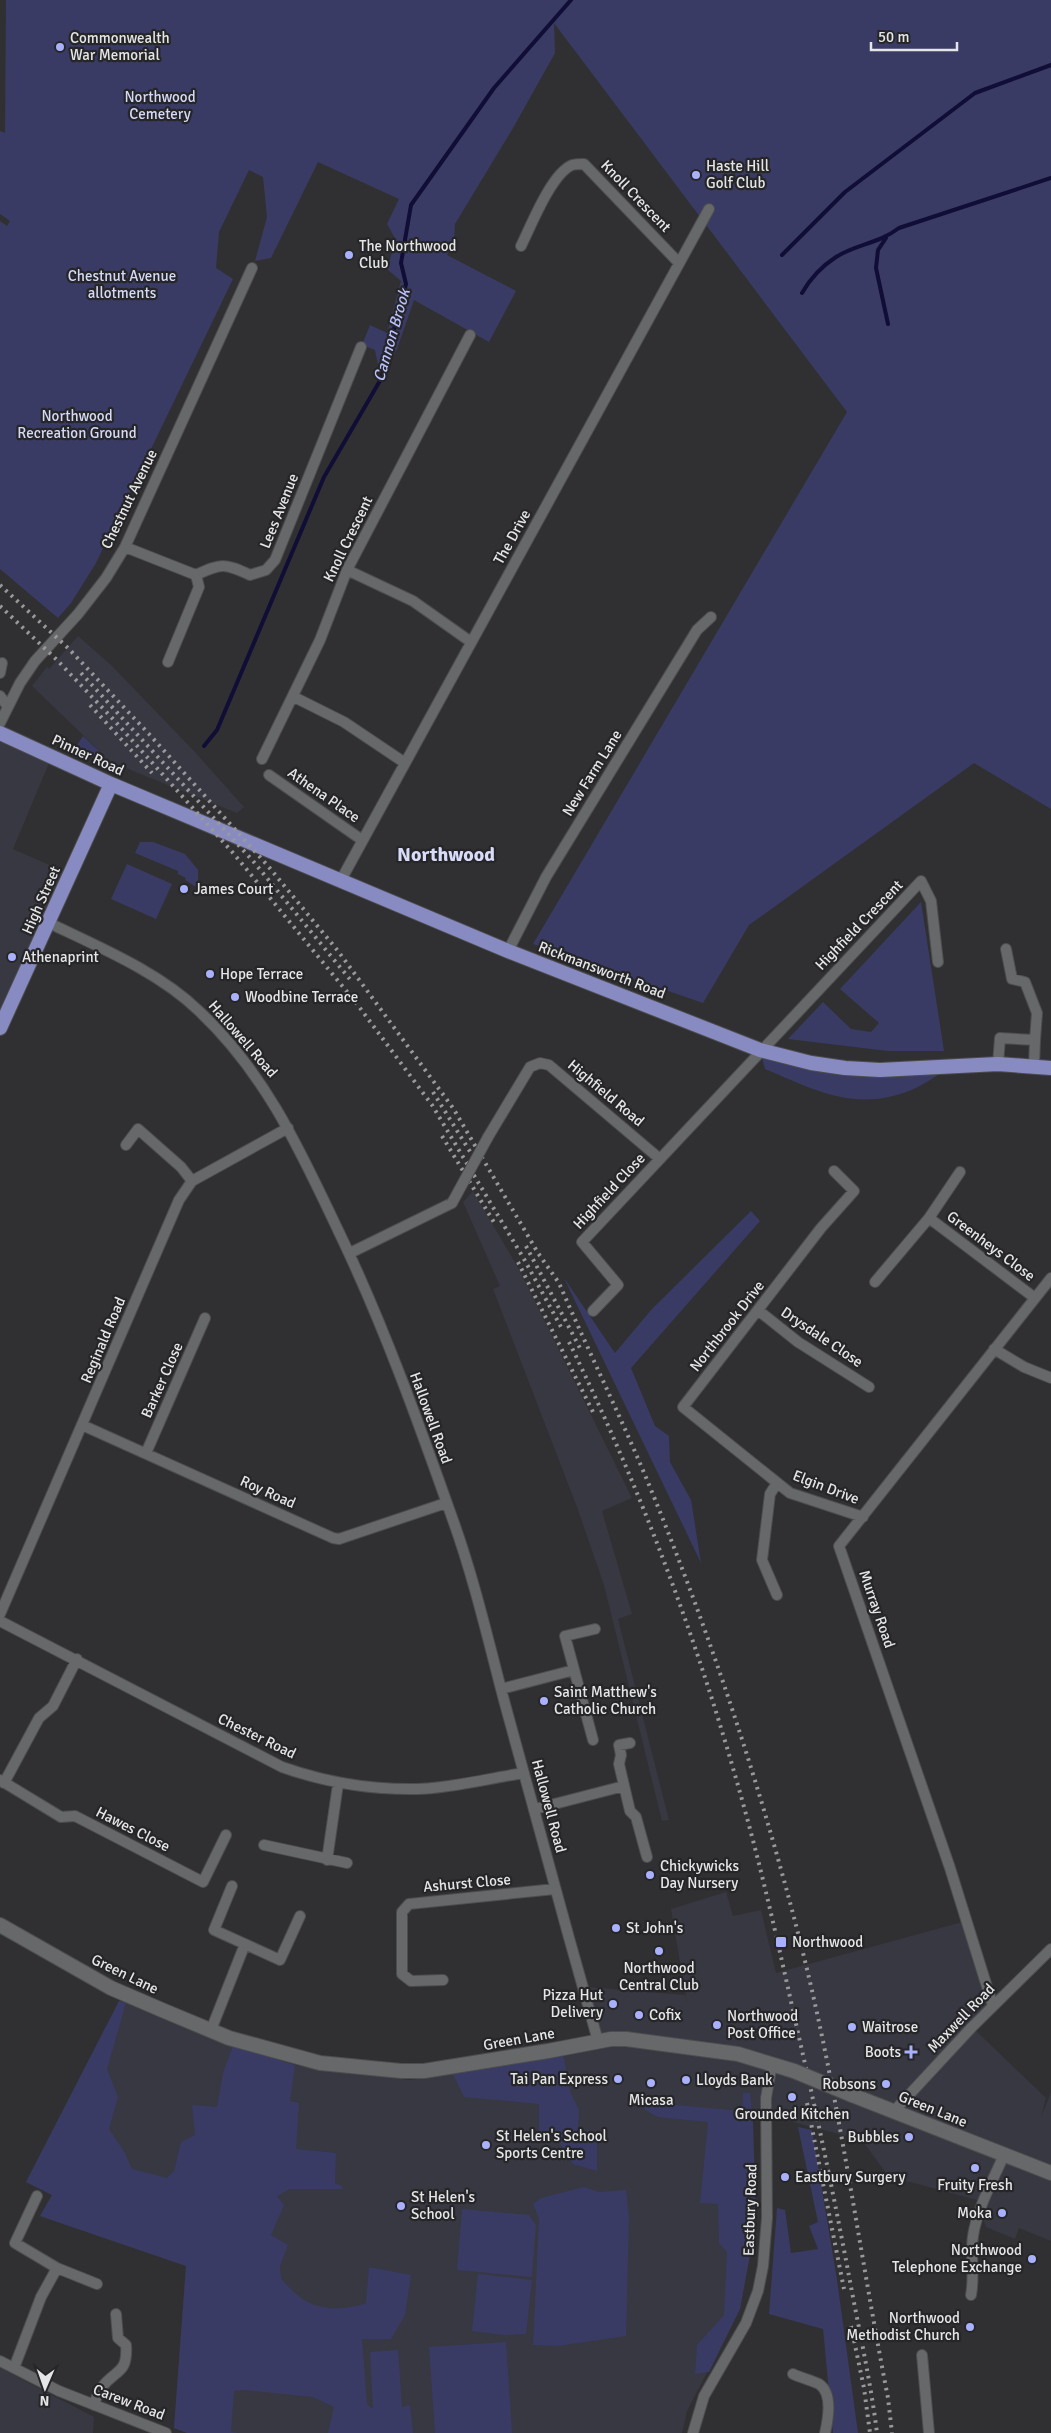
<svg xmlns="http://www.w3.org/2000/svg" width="1051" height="2433" font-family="Signika,sans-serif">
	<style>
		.built { fill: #373841 }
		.green { fill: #393b64 }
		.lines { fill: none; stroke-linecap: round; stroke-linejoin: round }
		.stream { stroke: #100d37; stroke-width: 4 }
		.minor-casing { stroke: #4d4d4f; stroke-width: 12 }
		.secondary-casing { stroke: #4d4d4f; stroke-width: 16 }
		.primary-casing { stroke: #4d4d4f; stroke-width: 16 }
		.minor { stroke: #67686a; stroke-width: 10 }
		.secondary { stroke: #67686a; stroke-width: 14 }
		.primary { stroke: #878bc2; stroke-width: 14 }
		.rail { stroke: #99999b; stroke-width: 4; stroke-dasharray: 2.5 5; stroke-linecap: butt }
		.minor-bridge-casing { stroke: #4d4d4f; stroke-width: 12; stroke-linecap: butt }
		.secondary-bridge-casing { stroke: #4d4d4f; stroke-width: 16; stroke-linecap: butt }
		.minor-bridge { stroke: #67686a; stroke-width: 10 }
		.secondary-bridge { stroke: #67686a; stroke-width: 14 }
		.poi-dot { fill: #a9b0fc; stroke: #262629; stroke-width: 2 }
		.labels { text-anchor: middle; stroke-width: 4.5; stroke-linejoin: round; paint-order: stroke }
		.poi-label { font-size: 15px; fill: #e4e5e6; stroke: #262629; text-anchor: start }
		.park-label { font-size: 15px; fill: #d5d9f8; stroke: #262629 }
		.street-label { font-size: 15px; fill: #e4e5e6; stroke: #262629 }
		.water-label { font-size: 16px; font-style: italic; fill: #b9c0fd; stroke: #262629 }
		.district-label { font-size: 20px; font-weight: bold; fill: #d8dcf9; stroke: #262629 }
	</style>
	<rect width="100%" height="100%" fill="#303032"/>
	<path class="built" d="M 78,636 L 111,665 L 194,751 L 244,807 L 237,813 L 111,762 L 32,686 L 47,667 L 49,669 Z
		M 0,733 L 52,756 L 13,849 L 70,874 L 0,1028 Z
		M 473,1191 L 520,1271 L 632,1498 L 602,1511 L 632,1614 L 618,1619 L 669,1820 L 662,1821 L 604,1585 L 577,1507 L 493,1289 L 500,1286 L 463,1202 Z
		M 726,1892 L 733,1916 L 761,1910 L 776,1973 L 966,1921 L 993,2006 L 972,2027 L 1046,2098 L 1041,2117 L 1051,2092 L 1051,2241 L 1019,2228 L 1015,2239 L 986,2227 L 977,2200 L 888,2176 L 862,2140 L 766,2115 L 641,2102 L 752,2116 L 756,2222 L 740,2309 L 687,2411 L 682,2433 L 187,2433 L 174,2428 L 186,2266 L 40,2216 L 52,2195 L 26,2182 L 120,2000 L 237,2048 L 295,2065 L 410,2080 L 593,2050 L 598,2041 L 587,1987 L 685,1995 L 687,2003 L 671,1909 Z
		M 0,2368 L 94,2417 L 93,2433 L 0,2433 Z"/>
	<path class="green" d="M 6,0 L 1051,0 L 1051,809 L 974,763 L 749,925 L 703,1003 L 533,944 L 847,412 L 554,23 L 555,53 L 513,128 L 455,224 L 454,241 L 447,255 L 516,291 L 489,342 L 414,300 L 397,349 L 381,379 L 375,350 L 362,345 L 370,325 L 387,333 L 401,281 L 387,269 L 396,240 L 387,224 L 399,199 L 318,162 L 271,258 L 255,261 L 267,217 L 263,177 L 249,170 L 219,232 L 216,268 L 233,279 L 96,563 L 71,603 L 58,618 L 0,569 L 0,221 L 7,226 L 10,221 L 0,214 L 0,131 L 5,133 Z
		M 83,736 L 111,762 L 100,761 L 74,750 Z
		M 140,842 L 153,842 L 185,854 L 198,870 L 198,888 L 185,880 L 186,878 L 178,874 L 178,871 L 135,853 Z
		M 127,864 L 172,884 L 156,919 L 111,899 Z
		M 921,902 L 944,1051 L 888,1051 L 788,1039 L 823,1002 L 851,1029 L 871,1032 L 879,1023 L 840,989 Z
		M 760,1050 L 811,1063 L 953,1066 C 939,1074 924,1085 909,1091 C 854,1112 815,1090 765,1069 Z
		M 751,1211 L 760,1221 L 631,1368 L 655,1426 L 669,1436 L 670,1462 L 691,1500 L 701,1563 L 564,1278 L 615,1353 L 651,1310 Z
		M 119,2001 L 126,2003 L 107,2069 L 118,2097 L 109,2129 L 125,2153 L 132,2169 L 167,2178 L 174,2171 L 181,2142 L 195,2135 L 192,2105 L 217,2107 L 223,2073 L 233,2046 L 295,2065 L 290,2101 L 299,2103 L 296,2149 L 336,2153 L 335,2184 L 341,2185 L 343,2189 L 290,2189 L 277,2196 L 284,2205 L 271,2235 L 288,2245 L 280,2266 L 281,2279 C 288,2286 296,2295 304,2300 C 322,2311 347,2310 366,2303 L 369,2267 L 411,2275 L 405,2315 L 391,2339 L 362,2339 L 367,2404 L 373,2409 L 370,2352 L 398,2350 L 402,2407 L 410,2405 L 413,2433 L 328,2433 L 334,2407 L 313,2397 L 243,2390 L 234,2391 L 231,2432 L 238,2433 L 187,2433 L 174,2428 L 186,2266 L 40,2216 L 52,2195 L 26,2182 Z
		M 563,2055 L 571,2094 L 579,2110 L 578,2127 L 597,2141 L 597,2171 L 573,2164 L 553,2133 L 539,2132 L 539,2104 L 464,2097 L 453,2074 Z
		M 743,2093 L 750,2093 L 753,2122 L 756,2222 L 740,2309 L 709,2372 L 695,2374 L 697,2345 L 724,2315 L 727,2252 L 719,2243 L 718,2204 L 700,2203 L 708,2122 L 658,2117 L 645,2110 L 644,2102 L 742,2111 Z
		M 798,2127 L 812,2130 L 837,2280 L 858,2433 L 833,2433 L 823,2329 L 769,2314 L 777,2208 L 785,2210 L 791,2253 L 818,2249 L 809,2226 L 818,2222 Z
		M 584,2187 L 599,2192 L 626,2190 L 629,2217 L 626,2336 L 558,2346 L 533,2345 L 539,2219 L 533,2204 L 541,2198 Z
		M 462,2209 L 529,2215 L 536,2225 L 532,2277 L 457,2270 Z
		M 478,2274 L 532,2280 L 526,2334 L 505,2335 L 472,2331 Z
		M 506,2342 L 512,2433 L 435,2433 L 429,2347 Z"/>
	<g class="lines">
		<path class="stream" d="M 886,238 L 878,250 L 876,268 L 888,324
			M 782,255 L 845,192 L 975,93 L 1051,65
			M 802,293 C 810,279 822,266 836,257 C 856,244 878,244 899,228 L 1051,178
			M 204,746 L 217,730 L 324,477 L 381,379 L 406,284 L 401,263 L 411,205 L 494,88 L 571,0"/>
		<g class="minor-casing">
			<path id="minor" d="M 521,246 C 531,226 551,174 572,165 C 576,164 580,164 584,164 L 679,263
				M 125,547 L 196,575 C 222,563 224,563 250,575 L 266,570 L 275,560 L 361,347
				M 347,570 L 413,601 L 471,642
				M 168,662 L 199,587 L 196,575
				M 0,673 L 2,663
				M 0,696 L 8,707
				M 294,697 L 344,722 L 405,763
				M 0,723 L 20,683 L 35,661 L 78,614 L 106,578 L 125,547 L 252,268
				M 262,759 L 320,640 L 347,570 L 470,335
				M 269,775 L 362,840
				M 341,880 L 709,209
				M 49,923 C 99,947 159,972 199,1011 C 265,1073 299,1148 337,1228 C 383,1323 419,1424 454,1523 C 475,1582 489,1644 505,1704 C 536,1817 566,1929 598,2041
				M 1006,949 L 1012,979 L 1025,982 L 1037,1013 L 1035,1040
				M 508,951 L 546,877 L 697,630 L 711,617
				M 998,1064 L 1000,1038 L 1035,1040 L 1034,1066
				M 488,1137 L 530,1067 L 540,1063 L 549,1065 L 660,1159
				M 126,1145 L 138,1129 L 181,1167 L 192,1181
				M 834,1171 L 854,1191 L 821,1228 L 683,1407 L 790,1493 L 863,1517
				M 929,1218 L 1035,1298
				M 350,1253 L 452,1203
				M 875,1282 L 929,1218 L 960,1172
				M 593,1311 L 618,1285 L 582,1242 L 921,881 L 931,901 L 938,962
				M 759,1311 L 798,1342 L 869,1387
				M 994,1349 L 1024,1367 L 1051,1378
				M 82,1425 L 333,1538 L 339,1539 L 446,1503
				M 146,1453 L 205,1318
				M 777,1595 L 762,1560 L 770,1494 L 777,1483
				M 0,1614 L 179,1200 L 192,1181 L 288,1128
				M 0,1621 L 282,1767 C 327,1783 370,1790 418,1789 C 452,1788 490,1778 524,1773
				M 501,1689 L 574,1670
				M 593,1740 L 565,1636 L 595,1629
				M 630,1743 L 619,1745 L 621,1755 L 619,1764 L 630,1811 L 636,1817 L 647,1857
				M 0,1780 L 61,1817 L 75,1816 L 203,1882 L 226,1835
				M 4,1783 L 39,1718 L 53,1706 L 77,1659
				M 535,1809 L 624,1786
				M 264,1845 L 347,1863
				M 327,1860 L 338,1784
				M 232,1886 L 214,1930 L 280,1960 L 300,1916
				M 443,1980 L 411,1981 L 402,1974 L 402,1912 L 409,1904 L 555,1889
				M 993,2006 L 950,1868 L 839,1546 L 1051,1278
				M 211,2030 L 245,1944
				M 895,2110 L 972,2027 L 1051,1949
				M 57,2268 L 97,2284
				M 971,2295 C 975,2275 970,2256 973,2236 C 977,2209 993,2180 1004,2155
				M 922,2355 L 929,2433
				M 0,2361 L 59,2391 L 166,2433
				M 14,2368 L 41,2297 L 57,2268 L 15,2243 L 37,2196
				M 793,2374 C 801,2378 811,2380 819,2384 C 833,2393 828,2420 825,2433
				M 94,2405 C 96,2399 98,2391 102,2387 C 116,2369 128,2374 126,2345 L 118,2338 L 116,2314
				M 693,2433 L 704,2396 L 746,2323 L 758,2291 L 763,2266 L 767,2218 L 766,2098 L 772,2064"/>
		</g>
		<g class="secondary-casing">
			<path id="secondary" d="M 0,1925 L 111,1988 L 162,2010 L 229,2038 L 320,2063 L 401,2071 L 424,2071 L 548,2051 L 611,2039 L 626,2039 L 738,2054 L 794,2071
				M 852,2095 L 1051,2173"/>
		</g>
		<g class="primary-casing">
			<path id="primary" d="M 0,733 L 111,784 L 508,951 L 760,1050 L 811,1063 L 845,1068 L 880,1070 L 998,1064 L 1051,1068
				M 0,1028 L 111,784"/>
		</g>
		<use href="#minor" class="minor"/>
		<use href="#secondary" class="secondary"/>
		<use href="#primary" class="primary"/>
		<path class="rail" d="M 0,585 L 68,648 L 149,734 L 268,866 L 338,951 L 453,1108 L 538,1253 L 559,1283 C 590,1355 625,1425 654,1497 C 712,1640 761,1788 799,1937 C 838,2089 858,2244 888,2398 L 892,2433
			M 0,606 L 57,660 L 113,719 L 234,854 L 357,1004 L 432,1105 L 524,1259 L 561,1327
			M 81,673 L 253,861 L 353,983
			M 90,705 L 152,773
			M 433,1092 L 479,1166
			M 442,1136 L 495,1224
			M 526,1246 L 581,1350
			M 518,1262 L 595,1416
			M 569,1342 C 642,1491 700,1647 744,1807 C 768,1893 786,1981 806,2068 C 823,2143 838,2217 852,2292 C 861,2339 871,2385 877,2433
			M 807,2103 L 844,2289
			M 851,2326 L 864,2388 L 870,2433"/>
		<g class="minor-bridge-casing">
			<path id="minor-bridge" d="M 452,1203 L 488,1137"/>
		</g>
		<g class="secondary-bridge-casing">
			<path id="secondary-bridge" d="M 794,2071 L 852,2095"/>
		</g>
		<use href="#minor-bridge" class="minor-bridge"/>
		<use href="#secondary-bridge" class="secondary-bridge"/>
	</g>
	<g class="poi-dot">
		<circle cx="60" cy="47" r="5"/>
		<circle cx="696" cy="175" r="5"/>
		<circle cx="349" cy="255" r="5"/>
		<circle cx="184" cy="889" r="5"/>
		<circle cx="12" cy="957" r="5"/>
		<circle cx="210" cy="974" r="5"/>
		<circle cx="235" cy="997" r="5"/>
		<circle cx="544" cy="1701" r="5"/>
		<circle cx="650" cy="1875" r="5"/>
		<circle cx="616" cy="1928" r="5"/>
		<rect x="775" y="1936" width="12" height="12" rx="2.5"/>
		<circle cx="659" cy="1951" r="5"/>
		<circle cx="613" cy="2004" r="5"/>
		<circle cx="639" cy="2015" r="5"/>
		<circle cx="717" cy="2025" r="5"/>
		<circle cx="852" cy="2027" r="5"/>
		<path d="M908.5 2044.5h5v5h5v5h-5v5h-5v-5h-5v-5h5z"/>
		<circle cx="618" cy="2079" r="5"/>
		<circle cx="686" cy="2080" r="5"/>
		<circle cx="651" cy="2083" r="5"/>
		<circle cx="886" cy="2084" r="5"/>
		<circle cx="792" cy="2097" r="5"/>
		<circle cx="909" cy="2137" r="5"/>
		<circle cx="486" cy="2145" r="5"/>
		<circle cx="975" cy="2168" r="5"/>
		<circle cx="785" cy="2177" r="5"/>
		<circle cx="401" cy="2206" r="5"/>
		<circle cx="1002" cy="2213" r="5"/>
		<circle cx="1032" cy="2259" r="5"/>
		<circle cx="970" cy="2327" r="5"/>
	</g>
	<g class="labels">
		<g class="poi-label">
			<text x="70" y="43">Commonwealth<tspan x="70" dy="17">War Memorial</tspan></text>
			<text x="706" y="171">Haste Hill<tspan x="706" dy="17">Golf Club</tspan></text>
			<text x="359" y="251">The Northwood<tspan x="359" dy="17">Club</tspan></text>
			<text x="194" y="894">James Court</text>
			<text x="22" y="962">Athenaprint</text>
			<text x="220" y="979">Hope Terrace</text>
			<text x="245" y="1002">Woodbine Terrace</text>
			<text x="554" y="1697">Saint Matthew's<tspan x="554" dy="17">Catholic Church</tspan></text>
			<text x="660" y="1871">Chickywicks<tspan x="660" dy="17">Day Nursery</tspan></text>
			<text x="626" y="1933">St John's</text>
			<text x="792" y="1947">Northwood</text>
			<text x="659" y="1973" text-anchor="middle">Northwood<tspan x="659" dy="17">Central Club</tspan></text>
			<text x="603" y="2000" text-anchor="end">Pizza Hut<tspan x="603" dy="17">Delivery</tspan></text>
			<text x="649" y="2020">Cofix</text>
			<text x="727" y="2021">Northwood<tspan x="727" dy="17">Post Office</tspan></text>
			<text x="862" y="2032">Waitrose</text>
			<text x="901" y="2057" text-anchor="end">Boots</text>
			<text x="608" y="2084" text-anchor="end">Tai Pan Express</text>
			<text x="696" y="2085">Lloyds Bank</text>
			<text x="876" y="2089" text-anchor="end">Robsons</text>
			<text x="651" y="2105" text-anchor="middle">Micasa</text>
			<text x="792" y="2119" text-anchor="middle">Grounded Kitchen</text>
			<text x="496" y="2141">St Helen's School<tspan x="496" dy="17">Sports Centre</tspan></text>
			<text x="899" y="2142" text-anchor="end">Bubbles</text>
			<text x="795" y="2182">Eastbury Surgery</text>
			<text x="975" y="2190" text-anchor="middle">Fruity Fresh</text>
			<text x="411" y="2202">St Helen's<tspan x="411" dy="17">School</tspan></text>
			<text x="992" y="2218" text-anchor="end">Moka</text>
			<text x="1022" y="2255" text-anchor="end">Northwood<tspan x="1022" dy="17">Telephone Exchange</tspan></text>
			<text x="960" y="2323" text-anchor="end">Northwood<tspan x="960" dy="17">Methodist Church</tspan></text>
		</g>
		<g class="park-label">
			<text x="160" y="102">Northwood<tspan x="160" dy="17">Cemetery</tspan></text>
			<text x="122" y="281">Chestnut Avenue<tspan x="122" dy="17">allotments</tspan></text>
			<text x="77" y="421">Northwood<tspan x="77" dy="17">Recreation Ground</tspan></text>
		</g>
		<g class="street-label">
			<text transform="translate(636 196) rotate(46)" y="5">Knoll Crescent</text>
			<text transform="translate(129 499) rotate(-64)" y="5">Chestnut Avenue</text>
			<text transform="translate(279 511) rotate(-68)" y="5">Lees Avenue</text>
			<text transform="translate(512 537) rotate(-61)" y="5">The Drive</text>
			<text transform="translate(348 539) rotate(-64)" y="5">Knoll Crescent</text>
			<text transform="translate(88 755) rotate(25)" y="5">Pinner Road</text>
			<text transform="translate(592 773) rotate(-58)" y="5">New Farm Lane</text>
			<text transform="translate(324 795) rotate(35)" y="5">Athena Place</text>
			<text transform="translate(41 900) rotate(-66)" y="5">High Street</text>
			<text transform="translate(859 925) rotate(-46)" y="5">Highfield Crescent</text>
			<text transform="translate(602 970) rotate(21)" y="5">Rickmansworth Road</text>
			<text transform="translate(243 1039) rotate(49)" y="5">Hallowell Road</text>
			<text transform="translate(606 1093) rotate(40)" y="5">Highfield Road</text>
			<text transform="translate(609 1191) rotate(-47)" y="5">Highfield Close</text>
			<text transform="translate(991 1246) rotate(37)" y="5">Greenheys Close</text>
			<text transform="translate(727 1326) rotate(-52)" y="5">Northbrook Drive</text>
			<text transform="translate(822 1337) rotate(34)" y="5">Drysdale Close</text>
			<text transform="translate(103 1340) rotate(-67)" y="5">Reginald Road</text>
			<text transform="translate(162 1380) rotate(-66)" y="5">Barker Close</text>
			<text transform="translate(431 1418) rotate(70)" y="5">Hallowell Road</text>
			<text transform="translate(826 1487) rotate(21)" y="5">Elgin Drive</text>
			<text transform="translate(268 1492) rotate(24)" y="5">Roy Road</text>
			<text transform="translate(877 1609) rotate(71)" y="5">Murray Road</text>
			<text transform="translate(257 1736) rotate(26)" y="5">Chester Road</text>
			<text transform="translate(549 1806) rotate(75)" y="5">Hallowell Road</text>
			<text transform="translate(133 1829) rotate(27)" y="5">Hawes Close</text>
			<text transform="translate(467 1883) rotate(-5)" y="5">Ashurst Close</text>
			<text transform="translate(125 1974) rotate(26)" y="5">Green Lane</text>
			<text transform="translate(961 2018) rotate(-46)" y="5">Maxwell Road</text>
			<text transform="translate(519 2039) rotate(-10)" y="5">Green Lane</text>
			<text transform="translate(933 2109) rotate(22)" y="5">Green Lane</text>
			<text transform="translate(750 2210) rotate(-88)" y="5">Eastbury Road</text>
			<text transform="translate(129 2402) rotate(21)" y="5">Carew Road</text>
		</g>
		<g class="water-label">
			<text transform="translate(391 335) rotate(-74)" y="6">Cannon Brook</text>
		</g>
		<g class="district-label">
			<text x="446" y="861">Northwood</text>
		</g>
	</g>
	<g transform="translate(45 2388) rotate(182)" stroke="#262629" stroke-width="4" paint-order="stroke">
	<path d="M0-4L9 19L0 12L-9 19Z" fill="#e4e5e6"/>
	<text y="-8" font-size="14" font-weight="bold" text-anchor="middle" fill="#e4e5e6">N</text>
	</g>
	<path d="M871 42v8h86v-8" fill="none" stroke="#e4e5e6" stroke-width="2.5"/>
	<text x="878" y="42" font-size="15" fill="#e4e5e6" stroke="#262629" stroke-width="4" paint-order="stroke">50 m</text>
</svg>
